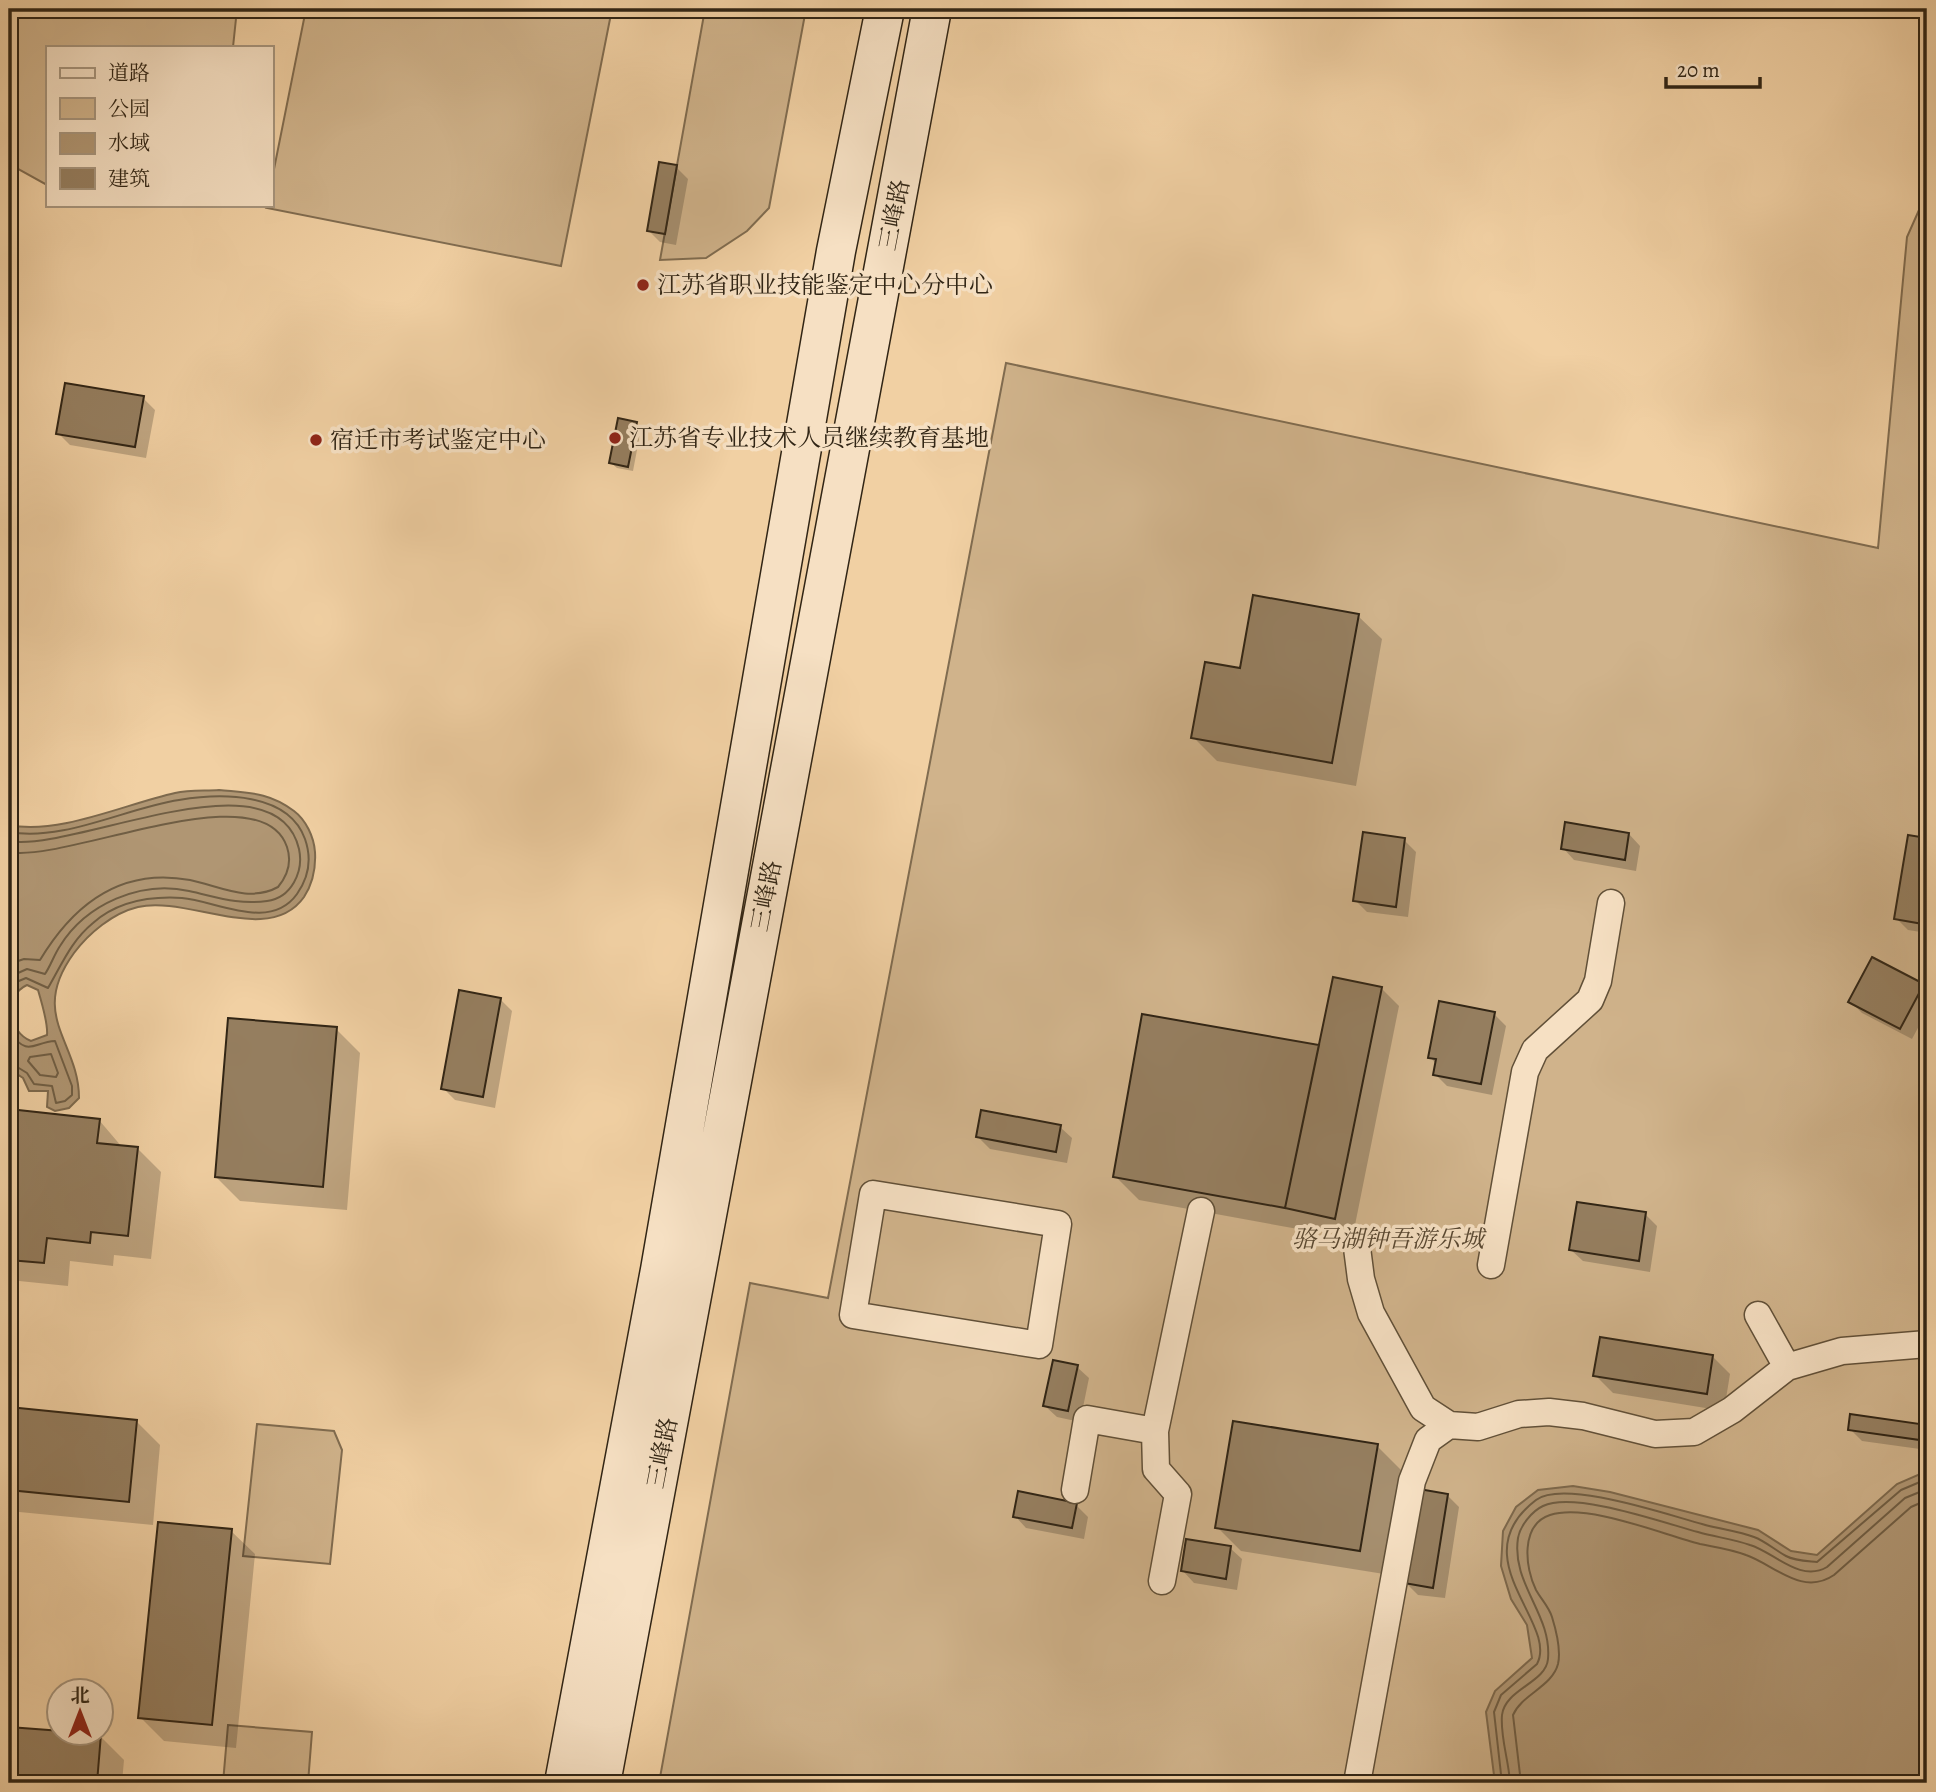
<svg xmlns="http://www.w3.org/2000/svg" width="1936" height="1792" font-family="Alegreya,'Noto Serif SC',serif">
	<style>
		.green { fill: #d0b38b; stroke: #806c50; stroke-width: 2 }
		.water { fill: #b09673; stroke: #7d694d; stroke-width: 2; fill-rule: evenodd }
		.shadow { fill: #0003 }
		.lines { fill: none; stroke-linecap: round; stroke-linejoin: round }
		.shore { stroke: #705e44; stroke-width: 2 }
		.building { fill: #957e5f; stroke: #312515; stroke-width: 2 }
		.pedestrian-casing { stroke: #615038; stroke-width: 29 }
		.secondary-casing { stroke: #312515; stroke-width: 41 }
		.pedestrian { stroke: #f6e0c3; stroke-width: 26 }
		.secondary { stroke: #f6e0c3; stroke-width: 38 }
		.poi-dot { fill: #8f2418; stroke: #f6e0c3; stroke-width: 2.5 }
		.labels { text-anchor: middle; stroke-width: 7; stroke-linejoin: round; paint-order: stroke }
		.street-label { font-size: 24px; fill: #312515; stroke: #f6e0c3 }
		.poi-label { font-size: 24px; fill: #312515; stroke: #f6e0c3; text-anchor: start }
		.park-label { font-size: 24px; font-style: italic; fill: #594832; stroke: #f6e0c3 }
	</style>
	<rect width="100%" height="100%" fill="#f1d0a3"/>
	<filter id="stains"><feTurbulence type="fractalNoise" baseFrequency=".00286" numOctaves="4"/><feColorMatrix values="0 0 0 0 .2 0 0 0 0 .09 0 0 0 0 .02 0 0 0 .5 -.17"/></filter>
	<radialGradient id="worn" r=".72"><stop offset=".6" stop-color="#630" stop-opacity="0"/><stop offset="1" stop-color="#630" stop-opacity=".3"/></radialGradient>
	<path class="green" d="M 9,9 L 237,9 L 233,47 L 47,47 L 47,185 L 9,164 Z
		M 306,9 L 612,9 L 561,266 L 267,208 L 271,205 L 271,184 Z
		M 705,9 L 806,9 L 769,208 L 747,231 L 706,258 L 660,260 Z
		M 1927,192 L 1927,1783 L 659,1783 L 750,1283 L 828,1298 L 1006,363 L 1878,548 L 1907,237 Z
		M 257,1424 L 334,1431 L 342,1450 L 330,1564 L 243,1556 Z
		M 228,1725 L 312,1732 L 308,1783 L 223,1783 Z"/>
	<path class="water" d="M 219,790 C 249,793 269,792 294,811 C 306,820 314,837 315,852 C 316,869 313,883 304,897 C 269,947 187,895 138,907 C 113,913 89,933 74,953 C 28,1016 79,1041 79,1098 L 69,1108 L 55,1111 L 47,1107 L 48,1091 L 29,1091 L 23,1078 L 9,1069 L 9,825 C 60,835 125,804 175,793 C 189,790 205,791 219,790 ZM 27,985 L 38,990 C 41,1000 48,1026 47,1035 L 31,1041 C 8,1032 3,996 27,985 Z
		M 1927,1471 L 1927,1783 L 1495,1783 L 1486,1712 L 1495,1691 L 1532,1658 L 1527,1625 L 1511,1599 L 1501,1566 L 1503,1531 L 1516,1507 L 1538,1490 L 1573,1486 L 1610,1492 L 1758,1530 L 1791,1551 L 1817,1555 L 1897,1484 Z"/>
	<path class="shadow" d="M 676,167 L 688,179 L 676,245 L 660,242 L 648,230 Z
		M 143,398 L 155,410 L 146,458 L 70,445 L 58,433 Z
		M 636,424 L 641,429 L 633,471 L 617,468 L 611,463 Z
		M 1358,616 L 1382,639 L 1356,786 L 1217,761 L 1193,737 L 1242,671 Z
		M 1629,834 L 1640,846 L 1636,871 L 1574,860 L 1563,848 Z
		M 1909,837 L 1927,840 L 1927,933 L 1908,930 L 1896,918 Z
		M 1404,840 L 1416,852 L 1408,917 L 1367,912 L 1355,900 Z
		M 1923,985 L 1927,990 L 1927,1011 L 1912,1039 L 1862,1013 L 1850,1001 Z
		M 1381,988 L 1399,1006 L 1353,1235 L 1310,1226 L 1309,1231 L 1139,1200 L 1115,1176 L 1320,1047 Z
		M 500,999 L 512,1011 L 495,1108 L 455,1100 L 443,1088 Z
		M 1494,1014 L 1506,1026 L 1492,1095 L 1447,1086 L 1435,1074 L 1437,1065 L 1430,1057 Z
		M 336,1029 L 360,1053 L 347,1210 L 240,1201 L 216,1177 Z
		M 9,1111 L 99,1120 L 122,1147 L 137,1148 L 161,1172 L 151,1259 L 114,1255 L 113,1266 L 70,1261 L 68,1286 L 19,1281 L 9,1271 Z
		M 1060,1127 L 1072,1138 L 1067,1163 L 990,1149 L 978,1137 Z
		M 1645,1214 L 1657,1226 L 1650,1272 L 1583,1261 L 1571,1250 Z
		M 1712,1356 L 1730,1374 L 1724,1411 L 1613,1393 L 1595,1375 Z
		M 1077,1367 L 1089,1378 L 1080,1422 L 1057,1417 L 1045,1406 Z
		M 9,1409 L 136,1421 L 160,1445 L 153,1525 L 9,1511 Z
		M 1852,1416 L 1927,1426 L 1927,1450 L 1862,1441 L 1850,1429 Z
		M 1377,1446 L 1401,1470 L 1384,1574 L 1241,1551 L 1217,1527 Z
		M 1447,1495 L 1459,1507 L 1445,1598 L 1418,1595 L 1406,1583 Z
		M 1076,1505 L 1088,1517 L 1084,1539 L 1026,1528 L 1015,1516 Z
		M 231,1531 L 255,1554 L 236,1748 L 164,1741 L 140,1717 Z
		M 1230,1548 L 1242,1559 L 1237,1590 L 1194,1583 L 1183,1571 Z
		M 9,1728 L 100,1736 L 124,1760 L 122,1783 L 9,1783 Z"/>
	<g class="lines">
		<path class="shore" d="M 9,832 C 63,842 126,808 179,800 C 221,793 288,792 305,839 C 312,859 309,877 297,894 C 270,932 217,901 182,898 C 150,896 118,901 93,923 C 71,941 62,964 48,988 L 26,978 L 14,983 L 9,991
			M 9,841 C 72,853 276,750 299,849 C 304,872 291,898 267,901 C 238,905 217,897 189,891 C 141,880 86,904 60,946 C 54,955 51,965 45,974 L 27,969 L 9,977
			M 9,852 C 67,863 261,771 287,847 C 292,862 288,875 278,887 C 249,903 219,886 190,880 C 121,867 73,905 40,960 L 24,959 L 9,964
			M 9,1032 C 29,1058 33,1042 55,1041 L 72,1086 L 72,1095 L 65,1101 L 56,1103 L 52,1086 L 34,1084 L 27,1073 L 9,1062
			M 51,1054 L 58,1073 L 56,1077 L 40,1075 L 28,1061 L 30,1057 Z
			M 1502,1783 L 1494,1712 L 1501,1695 L 1537,1664 C 1559,1623 1460,1558 1536,1500 C 1564,1479 1668,1515 1702,1524 C 1719,1529 1738,1531 1754,1537 C 1765,1541 1775,1550 1786,1556 C 1795,1561 1807,1561 1817,1562 L 1901,1490 L 1927,1479
			M 1510,1783 C 1509,1761 1500,1737 1502,1715 C 1505,1689 1546,1683 1548,1659 C 1552,1614 1511,1584 1518,1538 C 1520,1526 1532,1511 1543,1506 C 1575,1491 1664,1523 1698,1532 C 1715,1537 1733,1539 1750,1545 C 1774,1552 1800,1583 1827,1567 L 1905,1498 L 1927,1489
			M 1521,1783 L 1513,1715 C 1522,1694 1552,1687 1558,1664 C 1561,1651 1556,1630 1552,1617 C 1549,1607 1541,1599 1536,1590 C 1525,1568 1520,1525 1550,1515 C 1588,1503 1661,1534 1700,1544 C 1715,1547 1731,1549 1746,1555 C 1773,1564 1802,1597 1834,1575 L 1911,1507 L 1927,1500"/>
	</g>
	<path class="building" d="M 659,162 L 677,165 L 665,234 L 647,231 Z
		M 65,383 L 144,396 L 135,447 L 56,434 Z
		M 618,418 L 637,422 L 628,467 L 609,463 Z
		M 1253,595 L 1359,614 L 1332,763 L 1191,738 L 1205,662 L 1240,668 Z
		M 1565,822 L 1629,833 L 1625,860 L 1561,849 Z
		M 1363,832 L 1405,838 L 1396,907 L 1353,901 Z
		M 1908,835 L 1927,838 L 1927,897 L 1923,924 L 1894,919 Z
		M 1872,957 L 1924,984 L 1900,1029 L 1848,1002 Z
		M 1333,977 L 1382,987 L 1335,1219 L 1285,1208 Z
		M 459,990 L 501,998 L 483,1097 L 441,1089 Z
		M 1439,1001 L 1495,1012 L 1481,1084 L 1433,1075 L 1436,1059 L 1428,1058 Z
		M 1142,1014 L 1319,1045 L 1285,1208 L 1113,1177 Z
		M 228,1018 L 337,1027 L 323,1187 L 215,1177 Z
		M 9,1109 L 100,1119 L 97,1143 L 138,1147 L 128,1236 L 91,1232 L 90,1243 L 47,1238 L 44,1263 L 9,1260 Z
		M 981,1110 L 1061,1125 L 1056,1152 L 976,1137 Z
		M 1577,1202 L 1646,1212 L 1639,1261 L 1569,1250 Z
		M 1600,1337 L 1713,1355 L 1707,1394 L 1593,1376 Z
		M 1053,1360 L 1078,1365 L 1068,1411 L 1043,1406 Z
		M 9,1407 L 137,1420 L 129,1502 L 9,1490 Z
		M 1850,1414 L 1927,1425 L 1927,1441 L 1848,1430 Z
		M 1233,1421 L 1378,1444 L 1360,1551 L 1215,1528 Z
		M 1419,1489 L 1448,1494 L 1433,1588 L 1404,1583 Z
		M 1018,1491 L 1077,1503 L 1072,1528 L 1013,1517 Z
		M 158,1522 L 232,1529 L 212,1725 L 138,1718 Z
		M 1186,1539 L 1231,1546 L 1226,1579 L 1181,1571 Z
		M 9,1727 L 101,1734 L 97,1783 L 9,1783 Z"/>
	<g class="lines">
		<g class="pedestrian-casing">
			<path id="pedestrian" d="M 873,1194 L 1058,1224 L 1039,1345 L 853,1315 Z
				M 1356,1240 L 1361,1279 L 1371,1313 L 1423,1408 L 1449,1425 L 1478,1427 L 1519,1414 L 1549,1412 L 1583,1416 L 1655,1434 L 1694,1432 L 1732,1410 L 1787,1367 L 1842,1351 L 1927,1344
				M 1491,1265 L 1525,1072 L 1535,1050 L 1590,1000 L 1598,981 L 1611,903
				M 1758,1315 L 1787,1367
				M 1075,1490 L 1087,1419 L 1155,1431
				M 1162,1581 L 1178,1494 L 1156,1469 L 1155,1431 L 1201,1211
				M 1357,1783 L 1412,1481 L 1428,1440 L 1449,1425"/>
		</g>
		<g class="secondary-casing">
			<path id="secondary" d="M 564,1783 L 660,1270 L 836,251 L 885,9
				M 601,1783 L 932,9"/>
		</g>
		<use href="#pedestrian" class="pedestrian"/>
		<use href="#secondary" class="secondary"/>
	</g>
	<g class="poi-dot">
		<circle cx="643" cy="285" r="7"/>
		<circle cx="615" cy="438" r="7"/>
		<circle cx="316" cy="440" r="7"/>
	</g>
	<g class="labels">
		<g class="street-label">
			<text transform="translate(894 215) rotate(-79)" y="8">三峰路</text>
			<text transform="translate(766 896) rotate(-79)" y="8">三峰路</text>
			<text transform="translate(662 1453) rotate(-79)" y="8">三峰路</text>
		</g>
		<g class="poi-label">
			<text x="657" y="293">江苏省职业技能鉴定中心分中心</text>
			<text x="629" y="446">江苏省专业技术人员继续教育基地</text>
			<text x="330" y="448">宿迁市考试鉴定中心</text>
		</g>
		<g class="park-label">
			<text x="1388" y="1247">骆马湖钟吾游乐城</text>
		</g>
	</g>
	<rect width="1936" height="1792" fill="none" stroke="#f1d0a3" stroke-width="35"/>
	<rect x="10" y="10" width="1915" height="1771" fill="none" stroke="#312515" stroke-width="3.5"/>
	<rect x="18" y="18" width="1901" height="1757" fill="none" stroke="#312515" stroke-width="2"/>
	<rect x="46" y="46" width="228" height="161" fill="#f6e0c3" stroke="#a7957d" stroke-width="2"/>
	<rect x="60" y="68" width="35" height="10" fill="#f6e0c3" stroke="#a7957d" stroke-width="2"/>
	<text x="108" y="80" font-size="21" fill="#312515">道路</text>
	<rect x="60" y="98" width="35" height="21" fill="#d0b38b" stroke="#a7957d" stroke-width="2"/>
	<text x="108" y="116" font-size="21" fill="#312515">公园</text>
	<rect x="60" y="133" width="35" height="21" fill="#b09673" stroke="#a7957d" stroke-width="2"/>
	<text x="108" y="150" font-size="21" fill="#312515">水域</text>
	<rect x="60" y="168" width="35" height="21" fill="#957e5f" stroke="#a7957d" stroke-width="2"/>
	<text x="108" y="186" font-size="21" fill="#312515">建筑</text>
	<g transform="translate(80 1712)"><circle r="33" fill="#f6e0c3" stroke="#a7957d" stroke-width="2"/>
	<path d="M0-5L12 26L0 18L-12 26Z" fill="#8f2418"/>
	<text y="-10" font-size="19" font-weight="bold" text-anchor="middle" fill="#312515">北</text>
	</g>
	<path d="M1666 77v10h94v-10" fill="none" stroke="#312515" stroke-width="3.5"/>
	<text x="1677" y="77" font-size="21" fill="#312515" stroke="#f6e0c3" stroke-width="5" paint-order="stroke">20 m</text>
	<rect width="100%" height="100%" filter="url(#stains)"/>
	<rect width="100%" height="100%" fill="url(#worn)"/>
</svg>
